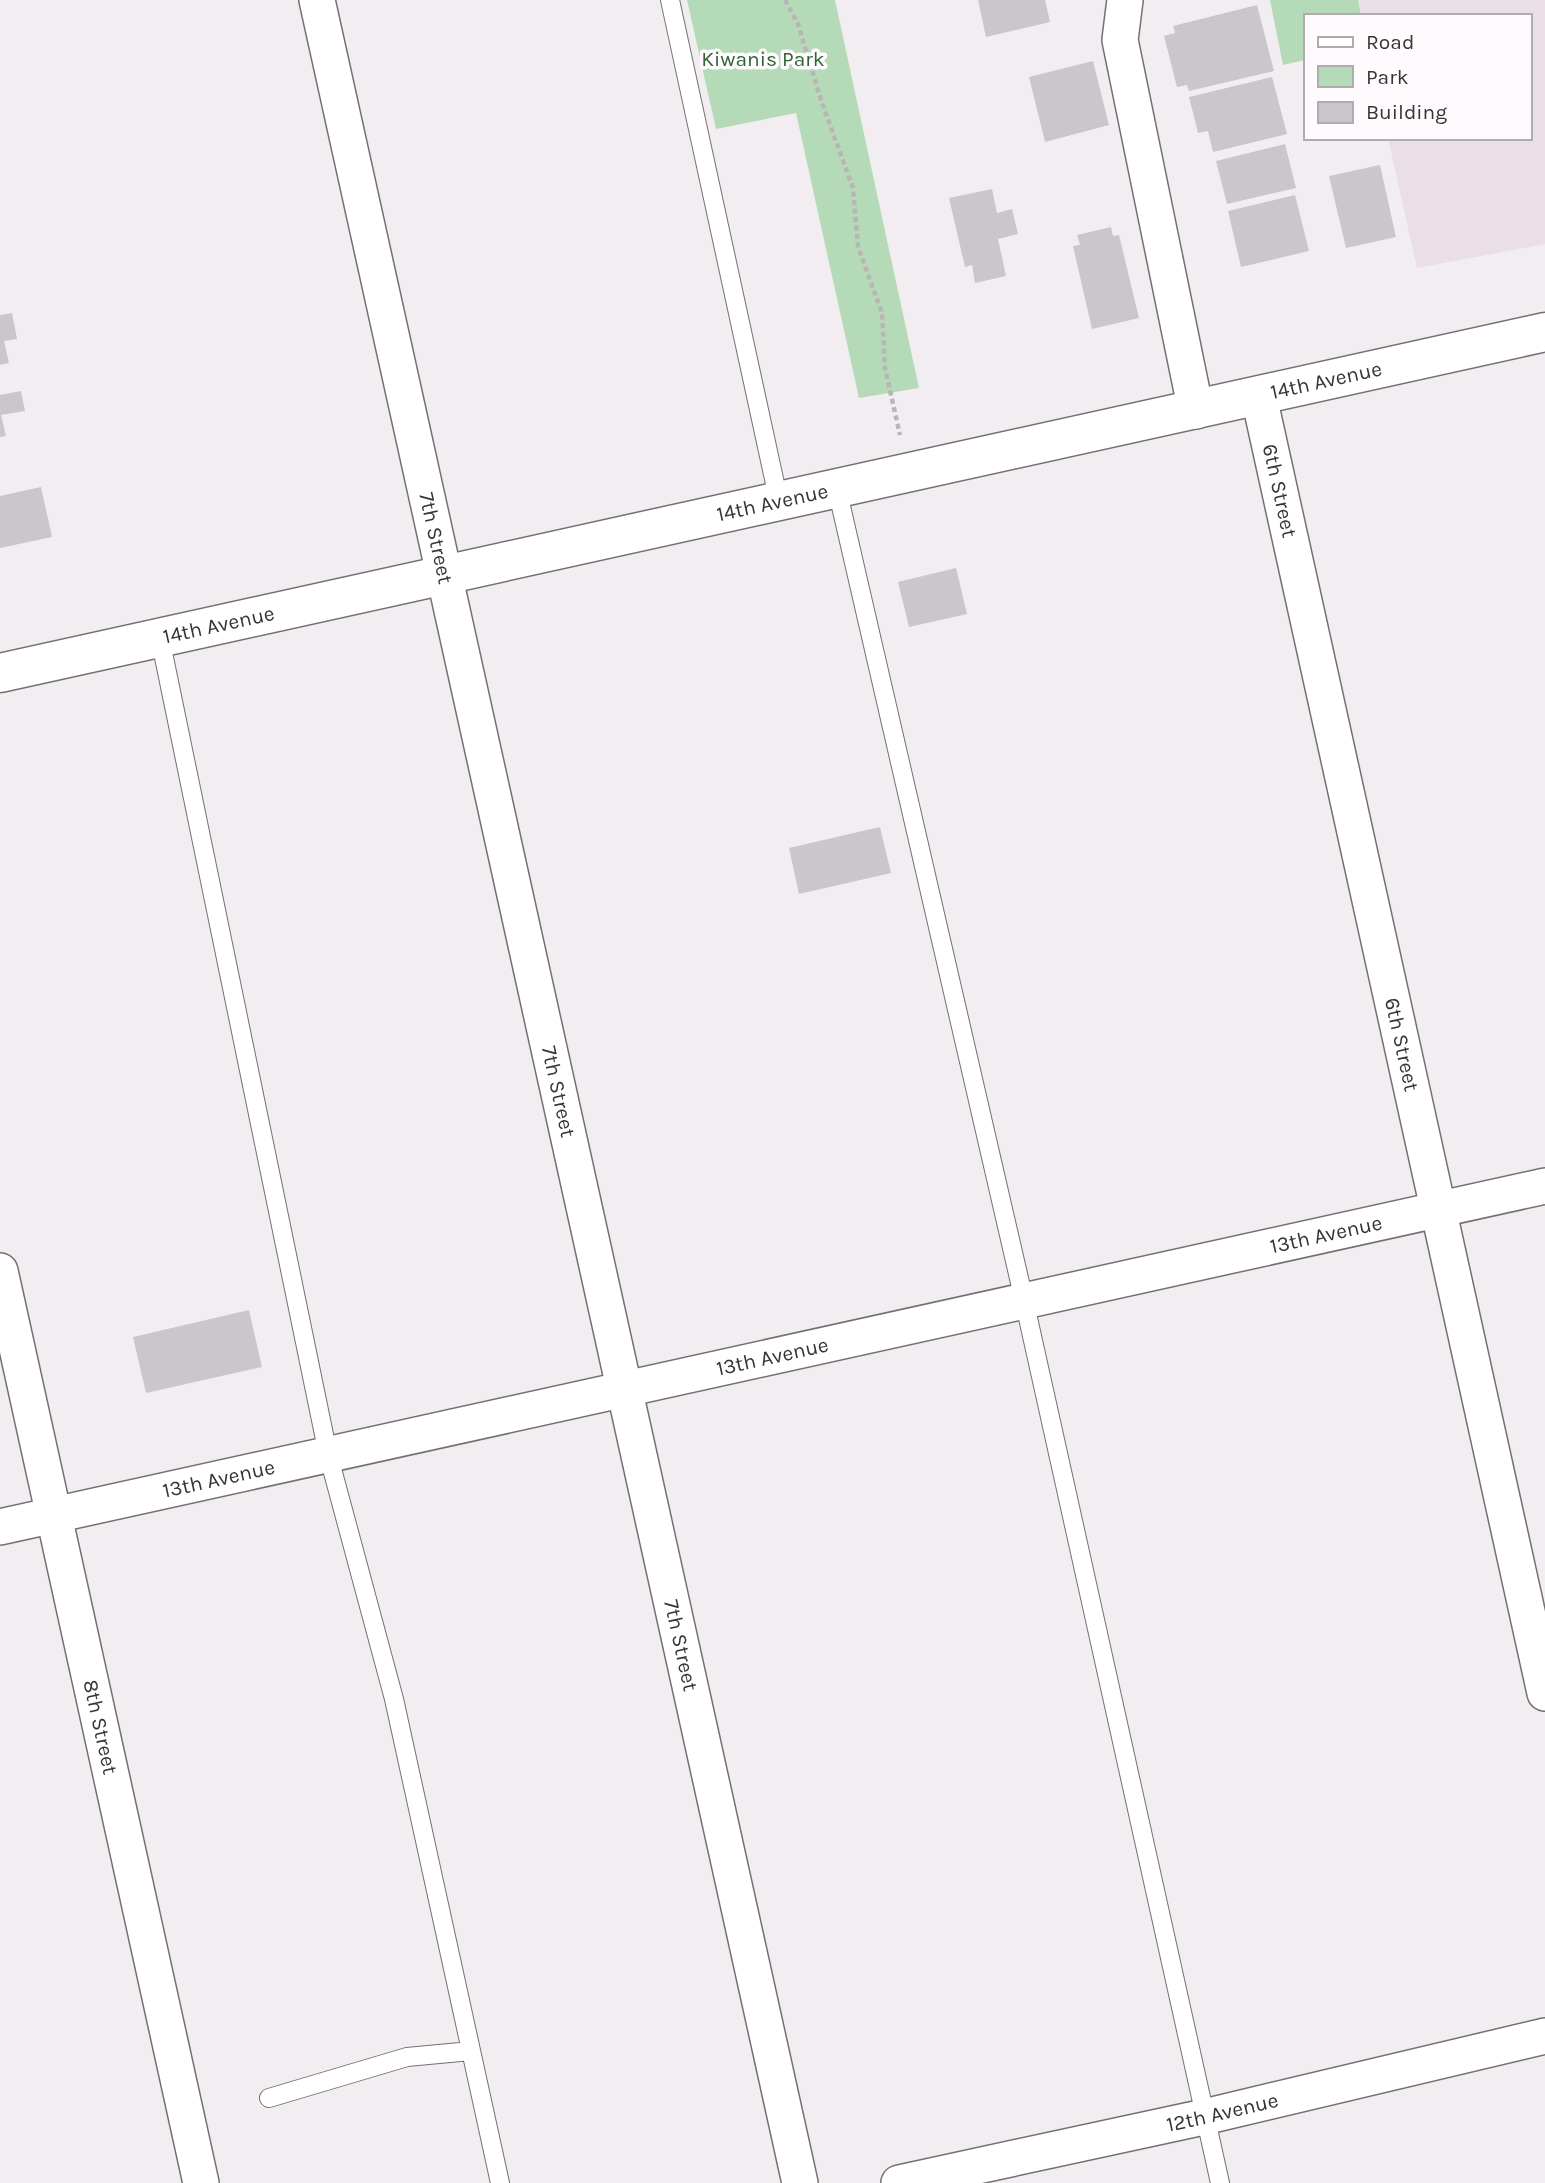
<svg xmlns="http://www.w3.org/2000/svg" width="1545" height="2183" font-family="Karla,sans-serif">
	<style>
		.built { fill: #eadfe7 }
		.green { fill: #b5dab7 }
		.building { fill: #cbc6ca }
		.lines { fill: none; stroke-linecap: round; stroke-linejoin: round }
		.service-casing { stroke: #746f73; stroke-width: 20 }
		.minor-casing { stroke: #746f73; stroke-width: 38 }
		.tertiary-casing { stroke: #746f73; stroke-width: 41 }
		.path { stroke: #b8b4b7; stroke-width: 4.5; stroke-dasharray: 5 3.5; stroke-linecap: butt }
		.service { stroke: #fff; stroke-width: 18 }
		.minor { stroke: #fff; stroke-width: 35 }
		.tertiary { stroke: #fff; stroke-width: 38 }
		.labels { text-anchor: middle; stroke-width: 7; stroke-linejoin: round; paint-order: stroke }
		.park-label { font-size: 21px; fill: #2c6633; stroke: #fffafe }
		.street-label { font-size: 21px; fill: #363435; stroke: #fffafe }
	</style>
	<rect width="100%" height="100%" fill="#f2edf1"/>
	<path class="built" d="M 1358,0 L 1545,0 L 1545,244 L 1417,268 L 1388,138 L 1529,138 L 1529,16 L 1361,16 Z"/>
	<path class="green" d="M 687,0 L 835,0 L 919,388 L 859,398 L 796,113 L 716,129 Z
		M 1270,0 L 1358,0 L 1361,16 L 1305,16 L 1305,60 L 1283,65 Z"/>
	<path class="building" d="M 978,0 L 1045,0 L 1050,22 L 986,37 Z
		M 1257,5 L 1274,71 L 1189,91 L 1187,85 L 1177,87 L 1164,36 L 1175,33 L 1173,26 Z
		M 1093,61 L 1109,125 L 1045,142 L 1029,77 Z
		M 1272,77 L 1287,134 L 1213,152 L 1208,131 L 1198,133 L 1189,97 Z
		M 1285,144 L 1296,188 L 1227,204 L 1216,161 Z
		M 1380,165 L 1396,237 L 1346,248 L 1329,176 Z
		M 992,189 L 997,213 L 1012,209 L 1018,234 L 998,239 L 1006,276 L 975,283 L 972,265 L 965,267 L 949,198 Z
		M 1295,195 L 1309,251 L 1241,267 L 1228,211 Z
		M 1111,227 L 1113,236 L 1119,235 L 1139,318 L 1092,329 L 1073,246 L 1080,245 L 1077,235 Z
		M 12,313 L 17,339 L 4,341 L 9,363 L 0,365 L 0,315 Z
		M 21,391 L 25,411 L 1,415 L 6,436 L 0,437 L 0,395 Z
		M 41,487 L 52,537 L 0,548 L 0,496 Z
		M 956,568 L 967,614 L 909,627 L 898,582 Z
		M 880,827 L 891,873 L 799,894 L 789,848 Z
		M 249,1310 L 262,1367 L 146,1393 L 133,1337 Z"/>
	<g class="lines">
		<g class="service-casing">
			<path id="service" d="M 670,0 L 779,502
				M 837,489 L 1024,1300 L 1220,2183
				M 160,638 L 328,1454 L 394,1699 L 500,2183
				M 269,2098 L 407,2057 L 471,2051"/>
		</g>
		<g class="minor-casing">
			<g id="minor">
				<path id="s1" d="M 317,0 L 800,2183"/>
				<path d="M 1125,0 L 1120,40 L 1196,411"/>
				<path id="s2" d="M 1259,397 L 1545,1693"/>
				<path id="s3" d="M 0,1271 L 201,2183"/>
				<path id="s4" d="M 0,1527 L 1545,1186"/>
				<path id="s5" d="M 899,2183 L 1204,2117 L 1545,2036"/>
			</g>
		</g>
		<g class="tertiary-casing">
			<g id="tertiary">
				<path id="s6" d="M 0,673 L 1545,332"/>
			</g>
		</g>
		<path class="path" d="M 785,0 L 798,24 L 821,100 L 853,188 L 858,247 L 882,313 L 885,368 L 900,435"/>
		<use href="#service" class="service"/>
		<use href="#minor" class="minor"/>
		<use href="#tertiary" class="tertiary"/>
	</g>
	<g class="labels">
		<g class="park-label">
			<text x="763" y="66">Kiwanis Park</text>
		</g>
		<g class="street-label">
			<text dy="7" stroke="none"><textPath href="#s6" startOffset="1358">14th Avenue</textPath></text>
			<text dy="7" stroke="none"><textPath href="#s2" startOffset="96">6th Street</textPath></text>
			<text dy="7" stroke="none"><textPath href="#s6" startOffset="791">14th Avenue</textPath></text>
			<text dy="7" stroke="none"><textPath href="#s1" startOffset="551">7th Street</textPath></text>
			<text dy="7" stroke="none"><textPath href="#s6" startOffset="224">14th Avenue</textPath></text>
			<text dy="7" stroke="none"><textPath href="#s2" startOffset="663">6th Street</textPath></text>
			<text dy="7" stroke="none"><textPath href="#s1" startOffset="1118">7th Street</textPath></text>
			<text dy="7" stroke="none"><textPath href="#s4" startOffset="1358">13th Avenue</textPath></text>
			<text dy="7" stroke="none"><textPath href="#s4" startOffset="791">13th Avenue</textPath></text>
			<text dy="7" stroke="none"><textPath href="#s4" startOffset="224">13th Avenue</textPath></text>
			<text dy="7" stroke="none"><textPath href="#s1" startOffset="1685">7th Street</textPath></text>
			<text dy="7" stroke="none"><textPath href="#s3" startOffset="467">8th Street</textPath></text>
			<text dy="7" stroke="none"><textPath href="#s5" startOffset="331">12th Avenue</textPath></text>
		</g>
	</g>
	<rect x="1304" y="14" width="228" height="126" fill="#fffafe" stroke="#afabae" stroke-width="2"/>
	<rect x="1318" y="37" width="35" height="10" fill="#ffffff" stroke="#afabae" stroke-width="2"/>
	<text x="1366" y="49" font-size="21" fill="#363435">Road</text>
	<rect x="1318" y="66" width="35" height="21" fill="#b5dab7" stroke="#afabae" stroke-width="2"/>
	<text x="1366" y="84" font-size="21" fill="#363435">Park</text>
	<rect x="1318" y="102" width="35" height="21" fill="#cbc6ca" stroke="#afabae" stroke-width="2"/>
	<text x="1366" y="119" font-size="21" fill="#363435">Building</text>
</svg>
